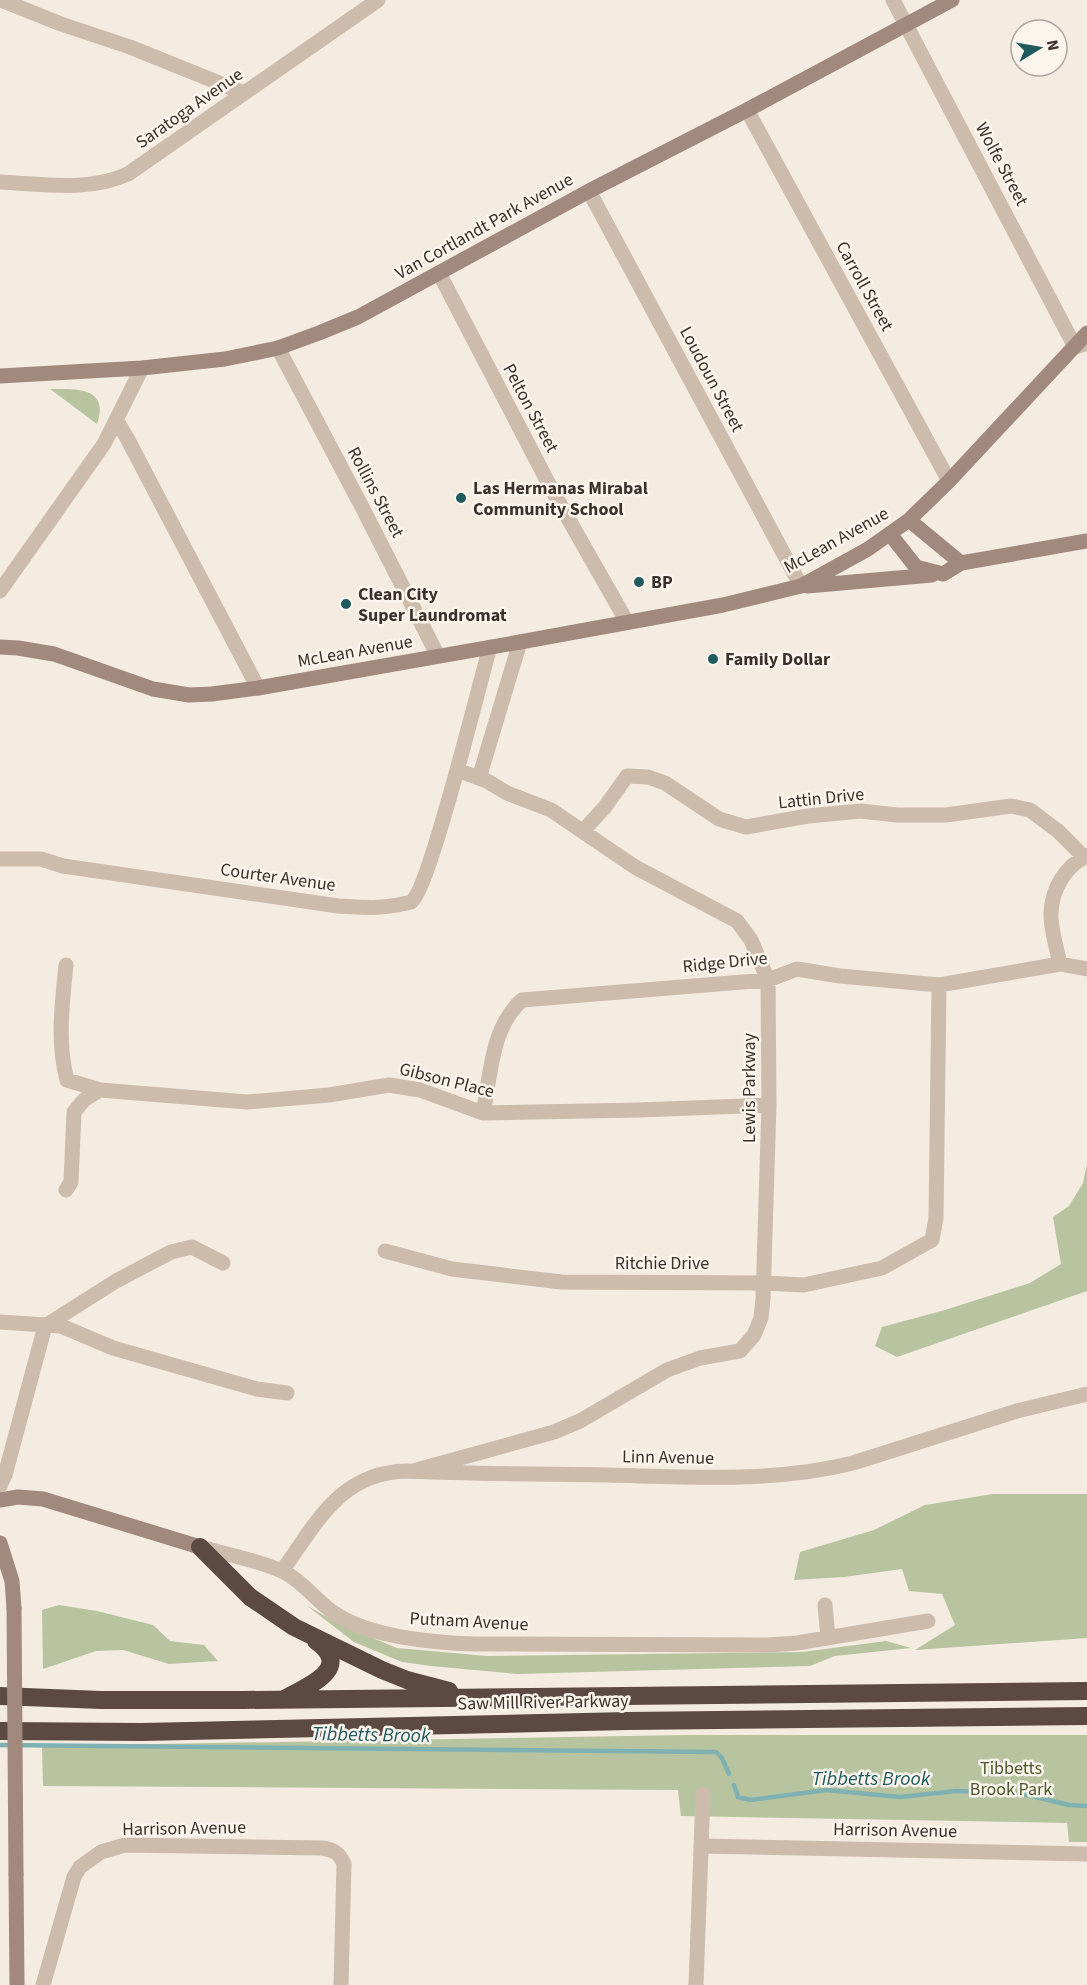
<svg xmlns="http://www.w3.org/2000/svg" width="1087" height="1985" font-family="'Source Sans 3',sans-serif">
	<style>
		.green { fill: #b8c4a0 }
		.lines { fill: none; stroke-linecap: round; stroke-linejoin: round }
		.stream { stroke: #7fb0b2; stroke-width: 4.5 }
		.street { stroke: #cdbbac; stroke-width: 15 }
		.secondary { stroke: #a18a7d; stroke-width: 15 }
		.highway { stroke: #5c4a42; stroke-width: 18 }
		.secondary-bridge { stroke: #a18a7d; stroke-width: 15 }
		.poi-dot { fill: #1f5a5e; stroke: #fbf5ee; stroke-width: 2 }
		.labels { text-anchor: middle; stroke-width: 5; stroke-linejoin: round; paint-order: stroke }
		.street-label { font-size: 18px; fill: #3b302b; stroke: #fbf5ee }
		.poi-label { font-size: 18px; font-weight: bold; fill: #3b302b; stroke: #fbf5ee; text-anchor: start }
		.park-label { font-size: 18px; fill: #4a5a2e; stroke: #fbf5ee }
		.water-label { font-size: 20px; font-style: italic; fill: #1f5a5e; stroke: #fbf5ee }
	</style>
	<rect width="100%" height="100%" fill="#f4ebe1"/>
	<path class="green" d="M 50,389 C 75,389 110,386 97,424 Z
		M 1087,1164 L 1087,1291 L 897,1357 L 875,1346 L 882,1327 L 945,1310 L 1030,1283 L 1061,1264 L 1053,1217 L 1069,1206 L 1083,1183 Z
		M 993,1494 L 1087,1494 L 1087,1638 L 915,1650 L 955,1625 L 942,1594 L 909,1591 L 902,1569 L 844,1577 L 794,1580 L 800,1552 L 874,1530 L 925,1505 Z
		M 59,1605 L 97,1611 L 153,1625 L 170,1641 L 204,1645 L 218,1661 L 169,1664 L 123,1650 L 96,1651 L 43,1669 L 42,1610 Z
		M 306,1605 L 339,1624 L 397,1648 L 487,1656 L 802,1652 L 886,1641 L 911,1648 L 835,1656 L 810,1666 L 517,1674 L 431,1666 L 402,1662 L 354,1642 Z
		M 688,1735 L 1087,1735 L 1087,1842 L 1069,1842 L 1067,1823 L 681,1816 L 678,1790 L 43,1786 L 42,1746 Z"/>
	<g class="lines">
		<path class="stream" d="M 0,1745 L 716,1752 L 722,1758 L 729,1774
			M 734,1785 L 738,1797 L 751,1800 L 826,1790 L 900,1797 L 956,1791 L 1023,1794 L 1069,1805 L 1087,1806"/>
		<path class="street" d="M 1,0 L 61,24 L 130,47 L 244,93
			M 893,0 L 1075,347 L 1085,344
			M 747,110 L 949,481
			M 0,182 C 42,184 89,192 128,174 L 378,0
			M 589,191 L 801,586
			M 439,273 L 552,490 L 627,622
			M 278,348 L 361,505 L 438,656
			M 117,421 L 127,438 L 258,688
			M 0,591 L 104,444 L 142,368
			M 479,778 L 520,642
			M 583,831 L 605,807 L 627,776 L 648,777 L 665,783 L 719,819 L 746,827 L 808,816 L 861,811 L 897,815 L 946,815 L 1011,806 L 1030,810 L 1058,831 L 1084,857
			M 0,859 L 41,859 L 63,866 L 338,906 C 359,907 378,909 398,905 C 401,904 408,903 411,902 C 429,891 480,681 490,647
			M 1060,964 C 1057,949 1050,927 1051,913 C 1052,889 1065,866 1087,856
			M 66,965 C 62,1004 57,1043 67,1080 L 100,1090
			M 483,1113 C 491,1075 491,1027 522,1000 L 768,980 L 797,969 L 840,976 L 939,985 L 1060,964 L 1087,969
			M 66,1190 L 71,1182 L 74,1112 L 84,1100 L 100,1090 L 247,1102 L 329,1095 L 389,1085 L 420,1090 L 483,1113 L 639,1110 L 769,1105
			M 385,1251 L 452,1269 L 561,1282 L 764,1283 L 804,1285 L 882,1268 L 932,1240 L 936,1218 L 939,985
			M 0,1322 L 61,1326 L 113,1348 L 257,1389 L 287,1393
			M 45,1326 L 116,1281 L 171,1252 L 192,1247 L 223,1263
			M 413,1471 L 554,1432 L 580,1421 L 667,1370 L 700,1358 L 740,1351 L 754,1335 L 761,1318 L 763,1299 L 769,1105 L 768,980 L 751,940 L 737,921 L 635,867 L 551,810 L 507,793 L 487,781 L 457,770
			M 0,1486 L 5,1475 L 45,1326
			M 200,1547 C 228,1555 258,1560 284,1572 C 304,1582 316,1601 334,1613 C 369,1637 434,1643 476,1644 L 769,1645 L 797,1643 L 928,1621
			M 282,1571 C 316,1524 340,1472 407,1471 C 473,1474 541,1474 608,1475 C 689,1477 773,1483 853,1463 L 1017,1411 L 1087,1394
			M 825,1605 L 828,1638
			M 701,1846 L 1087,1854
			M 43,1985 L 74,1877 L 80,1867 L 101,1852 L 125,1845 L 322,1848 C 333,1850 339,1852 344,1864 L 341,1985
			M 696,1985 L 703,1794"/>
		<path class="secondary" d="M 0,376 L 142,368 L 225,359 L 278,348 L 319,333 L 358,317 L 589,191 L 747,110 L 952,0
			M 909,520 L 961,563
			M 890,534 L 916,567 L 943,574 L 961,563 L 1087,541
			M 807,586 L 932,575
			M 0,647 L 18,648 L 54,654 L 153,689 L 189,695 L 212,694 L 258,688 L 520,642 L 723,605 L 801,586 L 868,549 L 909,520 L 949,481 L 1087,333
			M 0,1500 L 18,1497 L 43,1499 L 200,1547
			M 0,1543 L 12,1581 L 14,1608
			M 16,1874 L 17,1985"/>
		<path class="highway" d="M 200,1547 L 250,1597 L 294,1627 L 382,1670 L 407,1680 L 449,1691
			M 0,1696 L 101,1700 L 243,1700 L 1087,1691
			M 286,1698 C 308,1686 354,1668 316,1641
			M 0,1731 L 142,1732 L 627,1721 L 1087,1716"/>
		<path class="secondary-bridge" d="M 14,1608 L 16,1874"/>
	</g>
	<g class="poi-dot">
		<circle cx="461" cy="498" r="6"/>
		<circle cx="639" cy="582" r="6"/>
		<circle cx="346" cy="604" r="6"/>
		<circle cx="713" cy="659" r="6"/>
	</g>
	<g class="labels">
		<g class="street-label">
			<text transform="translate(189 108) rotate(-35)" y="6">Saratoga Avenue</text>
			<text transform="translate(1002 164) rotate(62)" y="6">Wolfe Street</text>
			<text transform="translate(484 226) rotate(-29)" y="6">Van Cortlandt Park Avenue</text>
			<text transform="translate(865 286) rotate(61)" y="6">Carroll Street</text>
			<text transform="translate(712 379) rotate(62)" y="6">Loudoun Street</text>
			<text transform="translate(531 408) rotate(62)" y="6">Pelton Street</text>
			<text transform="translate(376 492) rotate(62)" y="6">Rollins Street</text>
			<text transform="translate(836 540) rotate(-29)" y="6">McLean Avenue</text>
			<text transform="translate(355 651) rotate(-10)" y="6">McLean Avenue</text>
			<text transform="translate(821 798) rotate(-6)" y="6">Lattin Drive</text>
			<text transform="translate(278 877) rotate(8)" y="6">Courter Avenue</text>
			<text transform="translate(725 962) rotate(-6)" y="6">Ridge Drive</text>
			<text transform="translate(447 1080) rotate(14)" y="6">Gibson Place</text>
			<text transform="translate(749 1088) rotate(-90)" y="6">Lewis Parkway</text>
			<text x="662" y="1269">Ritchie Drive</text>
			<text transform="translate(668 1457) rotate(1)" y="6">Linn Avenue</text>
			<text transform="translate(469 1621) rotate(3)" y="6">Putnam Avenue</text>
			<text transform="translate(543 1702) rotate(-1)" y="6">Saw Mill River Parkway</text>
			<text transform="translate(184 1828) rotate(-1)" y="6">Harrison Avenue</text>
			<text transform="translate(895 1830) rotate(1)" y="6">Harrison Avenue</text>
		</g>
		<g class="poi-label">
			<text x="473" y="494">Las Hermanas Mirabal<tspan x="473" dy="21">Community School</tspan></text>
			<text x="651" y="588">BP</text>
			<text x="358" y="600">Clean City<tspan x="358" dy="21">Super Laundromat</tspan></text>
			<text x="725" y="665">Family Dollar</text>
		</g>
		<g class="park-label">
			<text x="1011" y="1774">Tibbetts<tspan x="1011" dy="21">Brook Park</tspan></text>
		</g>
		<g class="water-label">
			<text transform="translate(371 1734) rotate(1)" y="7">Tibbetts Brook</text>
			<text x="871" y="1785">Tibbetts Brook</text>
		</g>
	</g>
	<g transform="translate(1039 48) rotate(79)"><circle r="28" fill="#fbf5ee" stroke="#aea6a0" stroke-width="1.5"/>
	<path d="M0-4.5L10 22L0 15L-10 22Z" fill="#1f5a5e"/>
	<text y="-9" font-size="16" font-weight="bold" text-anchor="middle" fill="#3b302b">N</text>
	</g>
</svg>
